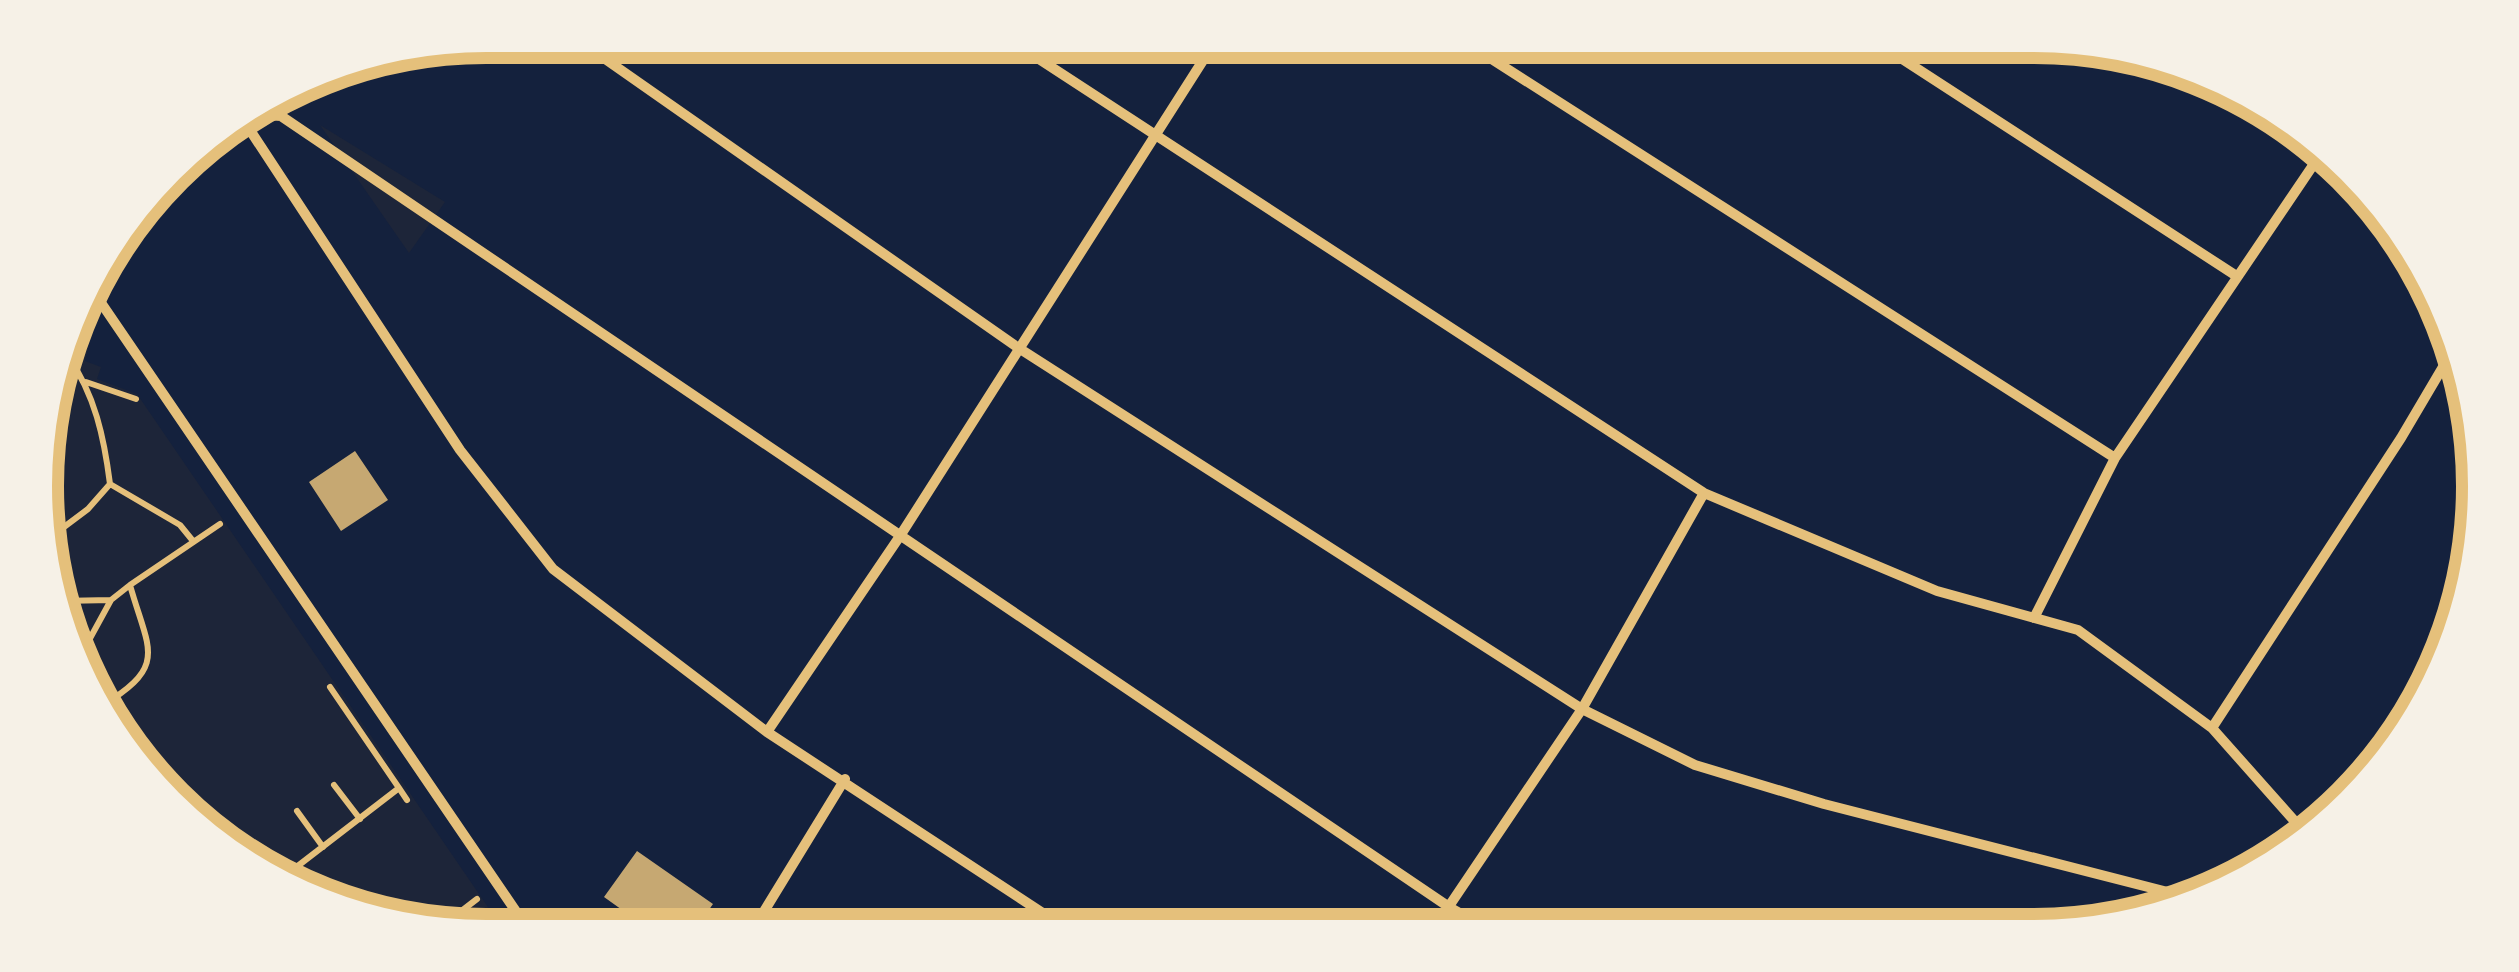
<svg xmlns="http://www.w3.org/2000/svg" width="2519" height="972" font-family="'IBM Plex Sans',sans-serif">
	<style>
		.green { fill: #1d2539 }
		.building { fill: #c6a872 }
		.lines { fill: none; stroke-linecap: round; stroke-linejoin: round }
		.path { stroke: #e5c07b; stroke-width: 6 }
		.minor { stroke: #e5c07b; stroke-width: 10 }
		.rim { fill: none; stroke: #e5c07b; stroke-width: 12 }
	</style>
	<rect width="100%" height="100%" fill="#14213d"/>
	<path class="green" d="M 320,125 L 445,202 L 409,253 Z
		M 76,332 L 75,344 L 88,349 L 85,361 L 101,367 L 97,379 L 137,394 L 505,932 L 370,917 L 215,840 L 115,733 L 49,574 L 44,427 Z"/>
	<path class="building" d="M 355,451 L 388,500 L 341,531 L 309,482 Z
		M 637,851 L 713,904 L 694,931 L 653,932 L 604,897 Z"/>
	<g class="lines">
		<path class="path" d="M 86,382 L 136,399
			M 110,484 L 180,525 L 193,541
			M 48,539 L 88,509 L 110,484 C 104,437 95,395 68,356
			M 60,601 L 111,600 L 130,585
			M 82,653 L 111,600
			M 330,687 L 399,788
			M 103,705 C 169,665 148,650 130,585 L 220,524
			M 334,785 L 360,819
			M 297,811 L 323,847
			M 286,875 L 399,788 L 407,800
			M 442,926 L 477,899"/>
		<path class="minor" d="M 578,40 L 1017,347 L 1582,709 L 1695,765 L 1824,804 L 2191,898
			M 1010,40 L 1704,493 L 1937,591 L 2078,630 L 2212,728 L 2307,835
			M 1462,40 L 2115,458
			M 1873,40 L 2235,275
			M 244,121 L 460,450 L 553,569 L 767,732 L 1070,931
			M 248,127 L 265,115 L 281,116 L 1449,907 L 1490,930
			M 91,288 L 530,932
			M 2034,618 L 2115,458 L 2322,152
			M 2212,728 L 2401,438 L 2450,355
			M 767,732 L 900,536 L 1216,40
			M 1433,930 L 1582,709 L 1704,493
			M 752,931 L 845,779"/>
	</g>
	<path d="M0 0H2519V972H0ZM486 58H2034A428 428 0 0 1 2462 486V486A428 428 0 0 1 2034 914H486A428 428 0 0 1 58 486V486A428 428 0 0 1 486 58Z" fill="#f6f1e7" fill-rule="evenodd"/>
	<path class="rim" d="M486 58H2034A428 428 0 0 1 2462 486V486A428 428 0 0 1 2034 914H486A428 428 0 0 1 58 486V486A428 428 0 0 1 486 58Z"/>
</svg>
